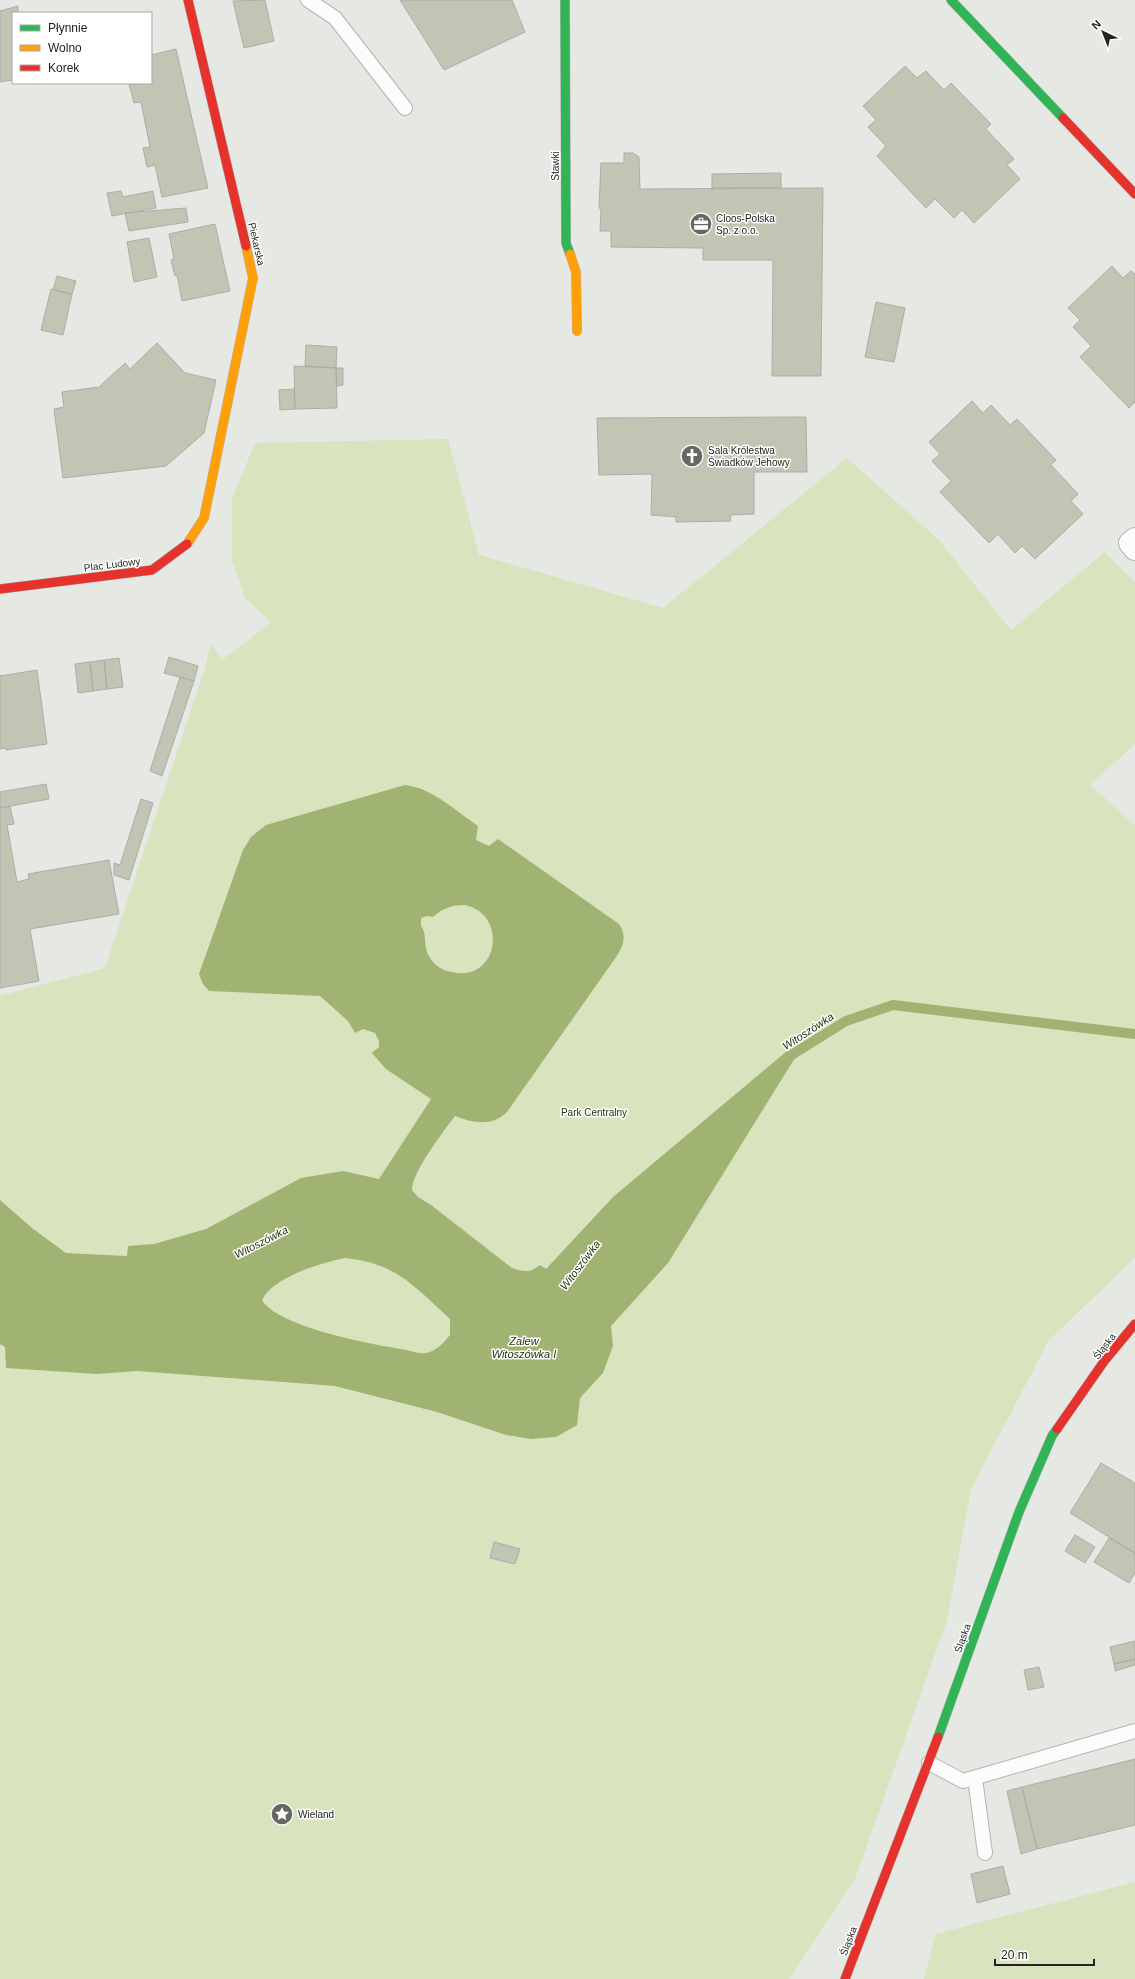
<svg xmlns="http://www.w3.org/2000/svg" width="1135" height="1979" font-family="Helvetica,sans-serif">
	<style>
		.green { fill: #d7e4be }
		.water { fill: #a0b373; fill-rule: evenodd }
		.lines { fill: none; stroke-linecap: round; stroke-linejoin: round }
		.stream { stroke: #a0b373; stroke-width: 10 }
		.building { fill: #c0c6b3; stroke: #acadaa }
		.lane-casing { stroke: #b3b4b1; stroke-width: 16 }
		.street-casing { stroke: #b3b4b1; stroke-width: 24 }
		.fast-casing { stroke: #b3b4b1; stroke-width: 10 }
		.slow-casing { stroke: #b3b4b1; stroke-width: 10 }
		.jam-casing { stroke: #b3b4b1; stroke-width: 10 }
		.lane { stroke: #fbfcfb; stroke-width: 14 }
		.street { stroke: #fbfcfb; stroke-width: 22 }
		.fast { stroke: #30b455; stroke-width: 9 }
		.slow { stroke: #ff9f0a; stroke-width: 9 }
		.jam { stroke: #e5322d; stroke-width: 9 }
		.labels { text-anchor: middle; stroke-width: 3; stroke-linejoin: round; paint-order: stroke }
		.street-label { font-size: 10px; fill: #222320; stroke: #fff }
		.poi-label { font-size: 10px; fill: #222320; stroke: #fff; text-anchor: start }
		.park-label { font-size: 10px; fill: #28320c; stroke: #fff }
		.water-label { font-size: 11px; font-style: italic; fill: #27310b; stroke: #fff }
	</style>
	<rect width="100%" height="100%" fill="#e6e8e3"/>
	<path class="green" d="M 448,439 L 479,555 L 663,608 L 847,458 L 938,539 L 1011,630 L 1105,552 L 1135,582 L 1135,744 L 1090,785 L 1135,825 L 1135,1258 L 1049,1340 L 971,1489 L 947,1620 L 855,1879 L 789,1979 L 0,1979 L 0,996 L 105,968 L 204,671 L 211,643 L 222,660 L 271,622 L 245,598 L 232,560 L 232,499 L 255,443 Z
		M 1135,1882 L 1135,1979 L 924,1979 L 936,1934 Z"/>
	<path class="water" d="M 405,785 C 432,788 456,811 478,826 L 476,840 L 489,846 L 498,839 L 619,924 C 631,941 617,955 607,970 L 507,1112 C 492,1127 473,1123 455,1116 C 443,1132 412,1172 412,1190 L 418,1197 L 431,1205 L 512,1268 C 524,1272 530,1273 540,1265 L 546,1269 L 613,1197 L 787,1051 L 793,1054 L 793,1061 L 668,1263 L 611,1326 L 613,1346 L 603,1373 L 580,1398 L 577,1425 L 556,1437 L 531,1439 L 506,1435 L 437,1412 L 335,1386 L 137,1371 L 97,1374 L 6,1368 L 5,1347 L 0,1344 L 0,1200 L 32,1228 L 66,1253 L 127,1256 L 128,1246 L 154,1244 L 206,1229 L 301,1178 L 343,1171 L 379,1179 L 431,1099 L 386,1069 L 372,1053 L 379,1047 L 379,1041 L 375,1033 L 363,1029 L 355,1033 L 348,1021 L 320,996 L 209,991 L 203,984 L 199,974 L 243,850 L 251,837 L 266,825 ZM 465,905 C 507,914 499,977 458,973 C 449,972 441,970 435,964 C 420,949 429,936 421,926 L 421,918 L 427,916 L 433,917 C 443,908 452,905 465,905 ZM 345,1258 C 396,1263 414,1286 450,1319 L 450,1335 C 443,1343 437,1351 426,1353 C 418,1354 409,1350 401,1349 C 370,1344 278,1327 262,1300 C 273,1277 321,1263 345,1258 Z"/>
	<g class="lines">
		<path class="stream" d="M 783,1063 L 793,1054 L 846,1021 L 893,1005 L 1135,1034"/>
	</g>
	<path class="building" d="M 265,0 L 274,41 L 244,48 L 233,1 Z
		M 400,0 L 512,0 L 525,32 L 444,70 Z
		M 18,6 L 18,13 L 13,13 L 13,80 L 0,82 L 0,11 Z
		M 176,49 L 208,188 L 162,197 L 155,165 L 147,167 L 143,148 L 150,147 L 141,102 L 134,103 L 129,84 L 151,83 L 151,55 Z
		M 905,66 L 917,78 L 926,71 L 944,90 L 951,83 L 991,124 L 986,129 L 1014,159 L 1007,165 L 1020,179 L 974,223 L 962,210 L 954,218 L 935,199 L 926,208 L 877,156 L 886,146 L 868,127 L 876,120 L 863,106 Z
		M 624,153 L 633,153 L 639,157 L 640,189 L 823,188 L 821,376 L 772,376 L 773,260 L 703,260 L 703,248 L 611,247 L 611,231 L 600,231 L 601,209 L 599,208 L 601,163 L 624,163 Z
		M 781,173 L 781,188 L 712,188 L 712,174 Z
		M 121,191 L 123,197 L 153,191 L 156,208 L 112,216 L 107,193 Z
		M 186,208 L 188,222 L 129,231 L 125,213 Z
		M 215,224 L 230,291 L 182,301 L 177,275 L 175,276 L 171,260 L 174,259 L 169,234 Z
		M 149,238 L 157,277 L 134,282 L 127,242 Z
		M 1112,266 L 1123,278 L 1131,271 L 1135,274 L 1135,402 L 1129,408 L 1080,357 L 1091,346 L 1073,327 L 1080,320 L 1068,308 Z
		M 57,276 L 76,281 L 72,294 L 53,290 Z
		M 51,289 L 72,294 L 63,335 L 41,330 Z
		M 876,302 L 905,308 L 894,362 L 865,357 Z
		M 157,343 L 185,373 L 216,380 L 204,433 L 166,466 L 63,478 L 54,409 L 64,407 L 62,392 L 99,387 L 125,363 L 130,369 Z
		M 306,345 L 337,347 L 336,368 L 305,366 Z
		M 294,366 L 336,368 L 337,408 L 295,409 Z
		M 336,368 L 343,368 L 343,385 L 337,386 Z
		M 294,389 L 295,409 L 280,410 L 279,390 Z
		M 972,401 L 983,413 L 991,405 L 1010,425 L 1017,419 L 1056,460 L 1051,465 L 1078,494 L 1071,501 L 1083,514 L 1035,559 L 1022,546 L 1015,553 L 998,534 L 989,543 L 940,492 L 951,481 L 932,461 L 940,454 L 929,442 Z
		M 806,417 L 807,472 L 754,472 L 754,514 L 730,515 L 731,521 L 676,522 L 676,517 L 651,515 L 652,474 L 599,475 L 597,418 Z
		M 169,657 L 198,666 L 194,681 L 164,673 Z
		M 119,658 L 123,687 L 107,689 L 104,660 Z
		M 104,660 L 107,689 L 93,691 L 90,662 Z
		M 90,662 L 93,691 L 78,693 L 75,664 Z
		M 37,670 L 47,744 L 6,750 L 6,748 L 0,749 L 0,676 Z
		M 180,677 L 194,681 L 162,776 L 150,771 Z
		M 46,784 L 49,799 L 0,808 L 0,792 Z
		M 141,799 L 153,803 L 129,880 L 114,875 L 114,863 L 120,865 Z
		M 10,806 L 14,824 L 7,825 L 17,882 L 29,879 L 28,874 L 109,860 L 119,914 L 30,929 L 39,981 L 0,988 L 0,808 Z
		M 1101,1463 L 1135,1483 L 1135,1553 L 1070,1513 Z
		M 1075,1535 L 1095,1547 L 1085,1563 L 1065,1551 Z
		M 1109,1538 L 1135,1553 L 1135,1573 L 1129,1583 L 1094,1562 Z
		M 494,1542 L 520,1549 L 515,1564 L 490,1558 Z
		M 1135,1641 L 1135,1659 L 1114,1664 L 1110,1647 Z
		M 1135,1659 L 1135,1665 L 1115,1671 L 1114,1664 Z
		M 1039,1667 L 1044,1687 L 1028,1690 L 1024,1670 Z
		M 1135,1759 L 1135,1825 L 1037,1849 L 1022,1787 Z
		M 1022,1787 L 1037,1849 L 1021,1854 L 1007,1791 Z
		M 1003,1866 L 1010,1894 L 977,1903 L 971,1874 Z"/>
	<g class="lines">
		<g class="lane-casing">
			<path id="lane" d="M 308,0 L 335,18 L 405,108
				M 929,1763 L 963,1781 L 1135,1731
				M 975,1778 L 985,1853"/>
		</g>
		<g class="street-casing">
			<path id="street" d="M 1135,539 L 1130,543 L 1135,549"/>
		</g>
		<g class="fast-casing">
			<path id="fast" d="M 565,0 L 566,243 L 570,254
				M 951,0 L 1063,118
				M 938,1737 L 1019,1512 L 1052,1436 L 1057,1429"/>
		</g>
		<g class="slow-casing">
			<path id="slow" d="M 570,254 L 576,272 L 577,331
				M 187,544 L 204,518 L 253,278 L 246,246"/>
		</g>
		<g class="jam-casing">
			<path id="jam" d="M 188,0 L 246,246
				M 1063,118 L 1135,194
				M 0,589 L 152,570 L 187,544
				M 1057,1429 L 1105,1360 L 1135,1324
				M 845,1979 L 938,1737"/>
		</g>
		<use href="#lane" class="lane"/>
		<use href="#street" class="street"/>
		<use href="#fast" class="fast"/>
		<use href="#slow" class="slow"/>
		<use href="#jam" class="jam"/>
	</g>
	<defs>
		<g id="office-disc" transform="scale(1.15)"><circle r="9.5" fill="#676864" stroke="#fff"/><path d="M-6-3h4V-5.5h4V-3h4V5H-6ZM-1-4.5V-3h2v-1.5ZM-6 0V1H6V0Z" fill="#fff"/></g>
		<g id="church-disc" transform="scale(1.15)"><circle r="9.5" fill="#676864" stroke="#fff"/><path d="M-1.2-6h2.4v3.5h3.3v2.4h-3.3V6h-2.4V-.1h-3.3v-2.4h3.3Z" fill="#fff"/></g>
		<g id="sight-disc" transform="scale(1.15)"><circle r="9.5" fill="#676864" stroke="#fff"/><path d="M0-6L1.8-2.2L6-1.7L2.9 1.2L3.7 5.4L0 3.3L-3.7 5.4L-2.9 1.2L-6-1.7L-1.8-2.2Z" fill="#fff"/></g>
	</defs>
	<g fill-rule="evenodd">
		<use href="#office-disc" x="701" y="224"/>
		<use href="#church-disc" x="692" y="456"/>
		<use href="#sight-disc" x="282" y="1814"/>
	</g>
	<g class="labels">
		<g class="street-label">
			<text transform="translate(555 166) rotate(-90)" y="4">Stawki</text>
			<text transform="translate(257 244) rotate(77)" y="4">Piekarska</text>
			<text transform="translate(112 564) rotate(-7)" y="4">Plac Ludowy</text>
			<text transform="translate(1104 1346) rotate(-52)" y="4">Śląska</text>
			<text transform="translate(962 1638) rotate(-70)" y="4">Śląska</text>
			<text transform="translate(848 1941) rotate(-69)" y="4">Śląska</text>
		</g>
		<g class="poi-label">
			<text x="716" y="222">Cloos-Polska<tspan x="716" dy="12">Sp. z o.o.</tspan></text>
			<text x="708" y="454">Sala Królestwa<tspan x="708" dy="12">Świadków Jehowy</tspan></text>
			<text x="298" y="1818">Wieland</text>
		</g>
		<g class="park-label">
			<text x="594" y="1116">Park Centralny</text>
		</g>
		<g class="water-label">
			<text transform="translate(808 1031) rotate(-33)" y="4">Witoszówka</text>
			<text transform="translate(261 1242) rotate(-27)" y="4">Witoszówka</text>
			<text transform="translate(580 1265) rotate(-53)" y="4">Witoszówka</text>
			<text x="524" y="1345">Zalew<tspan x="524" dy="13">Witoszówka I</tspan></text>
		</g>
	</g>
	<rect x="12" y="12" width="140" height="72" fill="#ffffff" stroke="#a7a7a6"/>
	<rect x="20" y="25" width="20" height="6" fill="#30b455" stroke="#a7a7a6"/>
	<text x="48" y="32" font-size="12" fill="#222320">Płynnie</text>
	<rect x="20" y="45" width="20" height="6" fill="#ff9f0a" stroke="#a7a7a6"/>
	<text x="48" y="52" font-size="12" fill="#222320">Wolno</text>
	<rect x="20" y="65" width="20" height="6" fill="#e5322d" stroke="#a7a7a6"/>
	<text x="48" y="72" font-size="12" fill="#222320">Korek</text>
	<g transform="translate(1103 32) rotate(317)" stroke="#ffffff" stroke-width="3" paint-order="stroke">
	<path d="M0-3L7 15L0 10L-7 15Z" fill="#222320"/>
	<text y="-6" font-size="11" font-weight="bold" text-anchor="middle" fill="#222320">N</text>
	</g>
	<path d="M995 1959v6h99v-6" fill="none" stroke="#222320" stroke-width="2"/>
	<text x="1001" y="1959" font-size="12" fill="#222320" stroke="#ffffff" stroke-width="3" paint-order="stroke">20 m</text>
</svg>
